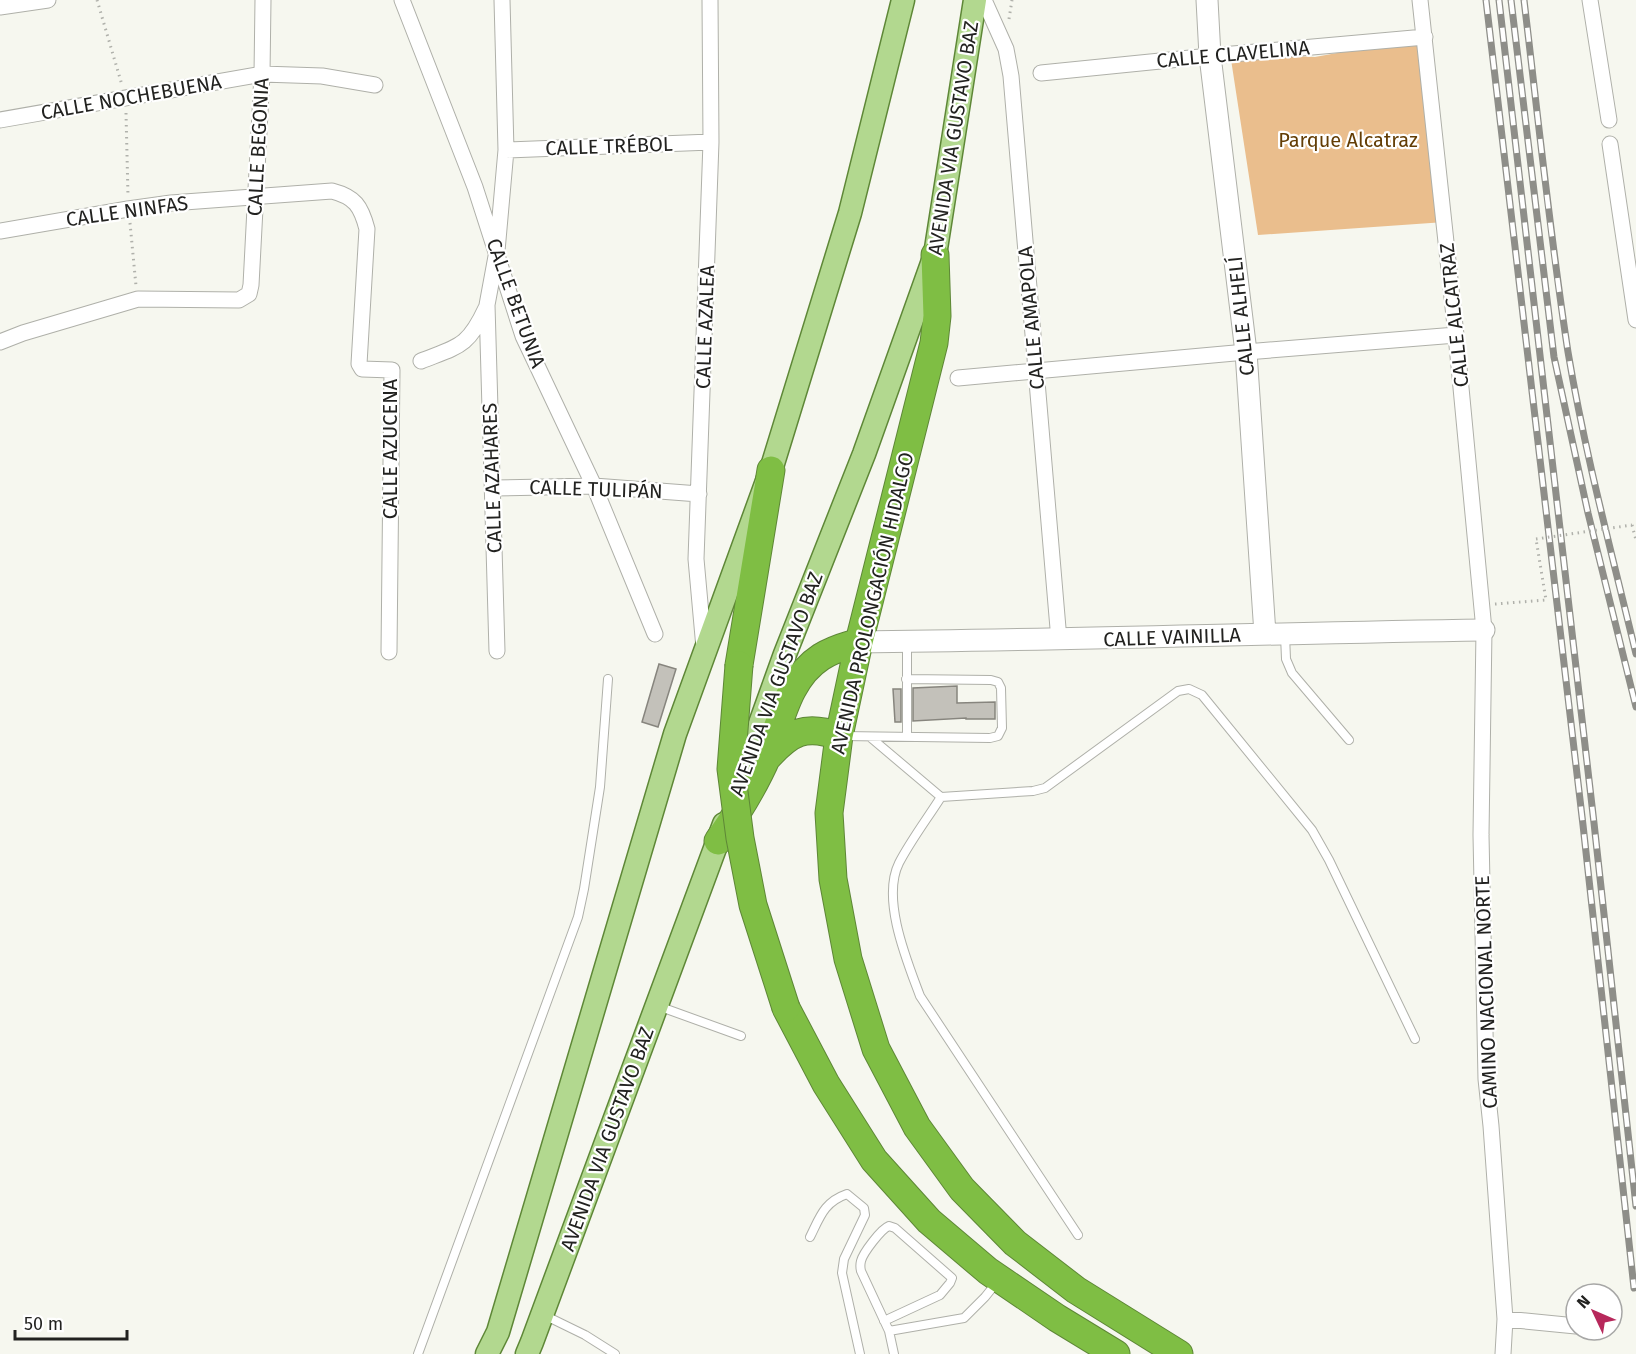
<svg xmlns="http://www.w3.org/2000/svg" width="1636" height="1354" font-family="'Fira Sans',sans-serif">
	<style>
		.green { fill: #eabe8d }
		.building { fill: #c3c1ba; stroke: #87857e; stroke-width: 1.5 }
		.lines { fill: none; stroke-linecap: round; stroke-linejoin: round }
		.lane-casing { stroke: #afb0a9; stroke-width: 10 }
		.street-casing { stroke: #afb0a9; stroke-width: 17 }
		.secondary-casing { stroke: #afb0a9; stroke-width: 23 }
		.primary-casing { stroke: #5e8737; stroke-width: 25 }
		.highway-casing { stroke: #5e8737; stroke-width: 29 }
		.path { stroke: #b0b1ab; stroke-width: 3; stroke-dasharray: 1.5 4.5; stroke-linecap: butt }
		.lane { stroke: #fff; stroke-width: 8 }
		.street { stroke: #fff; stroke-width: 15 }
		.secondary { stroke: #fff; stroke-width: 21 }
		.primary { stroke: #b2d88f; stroke-width: 22 }
		.highway { stroke: #7fbe44; stroke-width: 27 }
		.rail-casing { stroke: #8e8e89; stroke-width: 7 }
		.rail { stroke: #fff; stroke-width: 4.5; stroke-dasharray: 14; stroke-linecap: butt }
		.highway-bridge-casing { stroke: #5e8737; stroke-width: 29; stroke-linecap: butt }
		.path-bridge { stroke: #b0b1ab; stroke-width: 3; stroke-dasharray: 1.5 4.5; stroke-linecap: butt }
		.highway-bridge { stroke: #7fbe44; stroke-width: 27 }
		.labels { text-anchor: middle; stroke-width: 4.5; stroke-linejoin: round; paint-order: stroke }
		.street-label { font-size: 20px; fill: #222220; stroke: #fff }
		.park-label { font-size: 20px; fill: #633d05; stroke: #fff }
	</style>
	<rect width="100%" height="100%" fill="#f6f7ef"/>
	<path class="green" d="M 1425,37 L 1445,222 L 1258,235 L 1230,53 L 1315,57 Z"/>
	<path class="building" d="M 659,664 L 676,669 L 658,727 L 642,722 Z
		M 957,686 L 957,703 L 995,702 L 995,719 L 966,719 L 966,718 L 913,721 L 913,688 Z
		M 893,689 L 901,689 L 901,722 L 895,722 Z"/>
	<g class="lines">
		<g class="lane-casing">
			<path id="lane" d="M 1285,635 L 1286,659 L 1292,673 L 1349,740
				M 843,736 L 990,738 L 998,736 L 1002,728 L 1001,688 L 998,682 L 991,680 L 906,679
				M 870,737 L 941,797 L 1033,791 L 1045,788 L 1178,691 L 1189,689 L 1202,695 L 1312,830 L 1329,860 L 1415,1039
				M 907,737 L 907,643
				M 941,797 C 927,819 911,840 899,863 C 881,899 907,961 920,996 L 1078,1235
				M 658,1006 L 741,1036
				M 810,1237 C 820,1217 824,1202 847,1194 L 864,1208 L 865,1215 L 844,1259 L 842,1273 L 860,1354
				M 544,1315 L 585,1335 L 615,1354
				M 884,1321 L 940,1295 L 950,1283 L 952,1278 L 895,1228 L 889,1226 C 881,1229 863,1253 861,1261 C 860,1265 860,1267 861,1271 L 889,1331 L 894,1354
				M 889,1331 L 964,1318 L 985,1297 L 997,1282
				M 418,1354 L 578,917 L 584,889 L 600,787 L 608,679"/>
		</g>
		<g class="street-casing">
			<path id="street" d="M 402,0 L 475,187 L 523,336 L 594,486 L 655,634
				M 984,0 L 1006,49 L 1011,76 L 1059,640
				M 1420,0 L 1456,335 L 1484,630 L 1481,835 L 1486,1079 L 1491,1126 L 1505,1319 L 1503,1354
				M 1590,0 L 1609,120
				M 0,7 L 48,0
				M 1041,73 L 1210,56 L 1425,37
				M 0,120 L 262,74 L 322,76 L 375,85
				M 1610,144 L 1636,320
				M 506,150 L 711,142
				M 0,231 L 128,209 L 171,203 L 332,191 C 355,197 361,206 367,229 L 359,364 L 362,369 L 392,370 L 389,652
				M 0,342 L 23,333 L 138,299 L 239,300 L 249,294 L 251,285 L 262,74 L 263,0
				M 421,361 C 459,346 468,347 486,308
				M 958,378 L 1246,352 L 1456,335
				M 493,488 L 594,486 L 699,494
				M 704,648 L 696,559 L 711,142 L 710,0
				M 497,651 L 487,305 L 497,251 L 506,150 L 502,0
				M 1505,1319 L 1576,1326"/>
		</g>
		<g class="secondary-casing">
			<path id="secondary" d="M 1207,0 L 1210,56 L 1246,352 L 1265,634
				M 859,642 C 1068,640 1276,633 1484,630"/>
		</g>
		<g class="primary-casing">
			<path id="primary" d="M 735,793 L 785,654 L 864,454 L 935,255 L 975,0
				M 487,1354 L 498,1332 L 675,734 L 771,470 L 850,213 L 903,0
				M 527,1354 L 532,1342 L 724,824"/>
		</g>
		<g class="highway-casing">
			<path id="highway" d="M 935,255 L 937,316 L 934,343 L 859,642 L 839,736 L 829,813 L 833,879 L 848,959 L 876,1049 L 917,1127 L 962,1189 L 1015,1243 L 1076,1290 L 1179,1354
				M 739,665 L 771,470
				M 767,758 C 790,732 805,724 839,736
				M 718,841 C 737,814 754,787 767,757 C 781,722 787,679 821,657 C 833,649 846,646 859,642
				M 786,1008 L 826,1084 L 874,1160 L 929,1221 L 988,1271 L 1057,1318 L 1116,1354"/>
		</g>
		<path class="path" d="M 97,0 L 122,85
			M 1009,19 L 1012,0
			M 126,113 L 128,196
			M 130,223 L 136,286
			M 1632,525 L 1636,540
			M 1495,604 L 1546,600 L 1536,539"/>
		<use href="#lane" class="lane"/>
		<use href="#street" class="street"/>
		<use href="#secondary" class="secondary"/>
		<use href="#primary" class="primary"/>
		<use href="#highway" class="highway"/>
		<g class="rail-casing">
			<path id="rail" d="M 1486,0 L 1583,825 L 1634,1288
				M 1499,0 L 1594,823 L 1636,1206
				M 1511,0 L 1554,357 L 1588,513 L 1636,707
				M 1524,0 C 1538,117 1550,235 1568,352 C 1585,454 1612,554 1636,654"/>
		</g>
		<use href="#rail" class="rail"/>
		<g class="highway-bridge-casing">
			<path id="highway-bridge" d="M 739,665 L 731,769 L 740,838 L 753,905 L 786,1008"/>
		</g>
		<path class="path-bridge" d="M 1536,539 L 1632,525"/>
		<use href="#highway-bridge" class="highway-bridge"/>
	</g>
	<g class="labels">
		<g class="street-label">
			<text transform="translate(1233 54) rotate(-5)" y="7">CALLE CLAVELINA</text>
			<text transform="translate(131 97) rotate(-10)" y="7">CALLE NOCHEBUENA</text>
			<text transform="translate(953 138) rotate(-81)" y="7">AVENIDA VIA GUSTAVO BAZ</text>
			<text transform="translate(609 146) rotate(-2)" y="7">CALLE TRÉBOL</text>
			<text transform="translate(258 147) rotate(-87)" y="7">CALLE BEGONIA</text>
			<text transform="translate(127 211) rotate(-8)" y="7">CALLE NINFAS</text>
			<text transform="translate(516 303) rotate(70)" y="7">CALLE BETUNIA</text>
			<text transform="translate(1454 315) rotate(-96)" y="7">CALLE ALCATRAZ</text>
			<text transform="translate(1241 316) rotate(-96)" y="7">CALLE ALHELÍ</text>
			<text transform="translate(1031 318) rotate(-95)" y="7">CALLE AMAPOLA</text>
			<text transform="translate(705 327) rotate(-88)" y="7">CALLE AZALEA</text>
			<text transform="translate(390 449) rotate(-90)" y="7">CALLE AZUCENA</text>
			<text transform="translate(492 478) rotate(-92)" y="7">CALLE AZAHARES</text>
			<text transform="translate(596 489) rotate(2)" y="7">CALLE TULIPÁN</text>
			<text transform="translate(872 603) rotate(-77)" y="7">AVENIDA PROLONGACIÓN HIDALGO</text>
			<text transform="translate(1172 637) rotate(-2)" y="7">CALLE VAINILLA</text>
			<text transform="translate(776 684) rotate(-70)" y="7">AVENIDA VIA GUSTAVO BAZ</text>
			<text transform="translate(1486 992) rotate(-92)" y="7">CAMINO NACIONAL NORTE</text>
			<text transform="translate(607 1139) rotate(-70)" y="7">AVENIDA VIA GUSTAVO BAZ</text>
		</g>
		<g class="park-label">
			<text x="1348" y="147">Parque Alcatraz</text>
		</g>
	</g>
	<g transform="translate(1594 1312) rotate(314)"><circle r="28" fill="#ffffff" stroke="#a7a7a6" stroke-width="1.5"/>
	<path d="M0-4.5L10 22L0 15L-10 22Z" fill="#b7285b"/>
	<text y="-9" font-size="16" font-weight="bold" text-anchor="middle" fill="#222220">N</text>
	</g>
	<path d="M15 1330v9h112v-9" fill="none" stroke="#222220" stroke-width="3"/>
	<text x="24" y="1330" font-size="18" fill="#222220" stroke="#ffffff" stroke-width="4.5" paint-order="stroke">50 m</text>
</svg>
